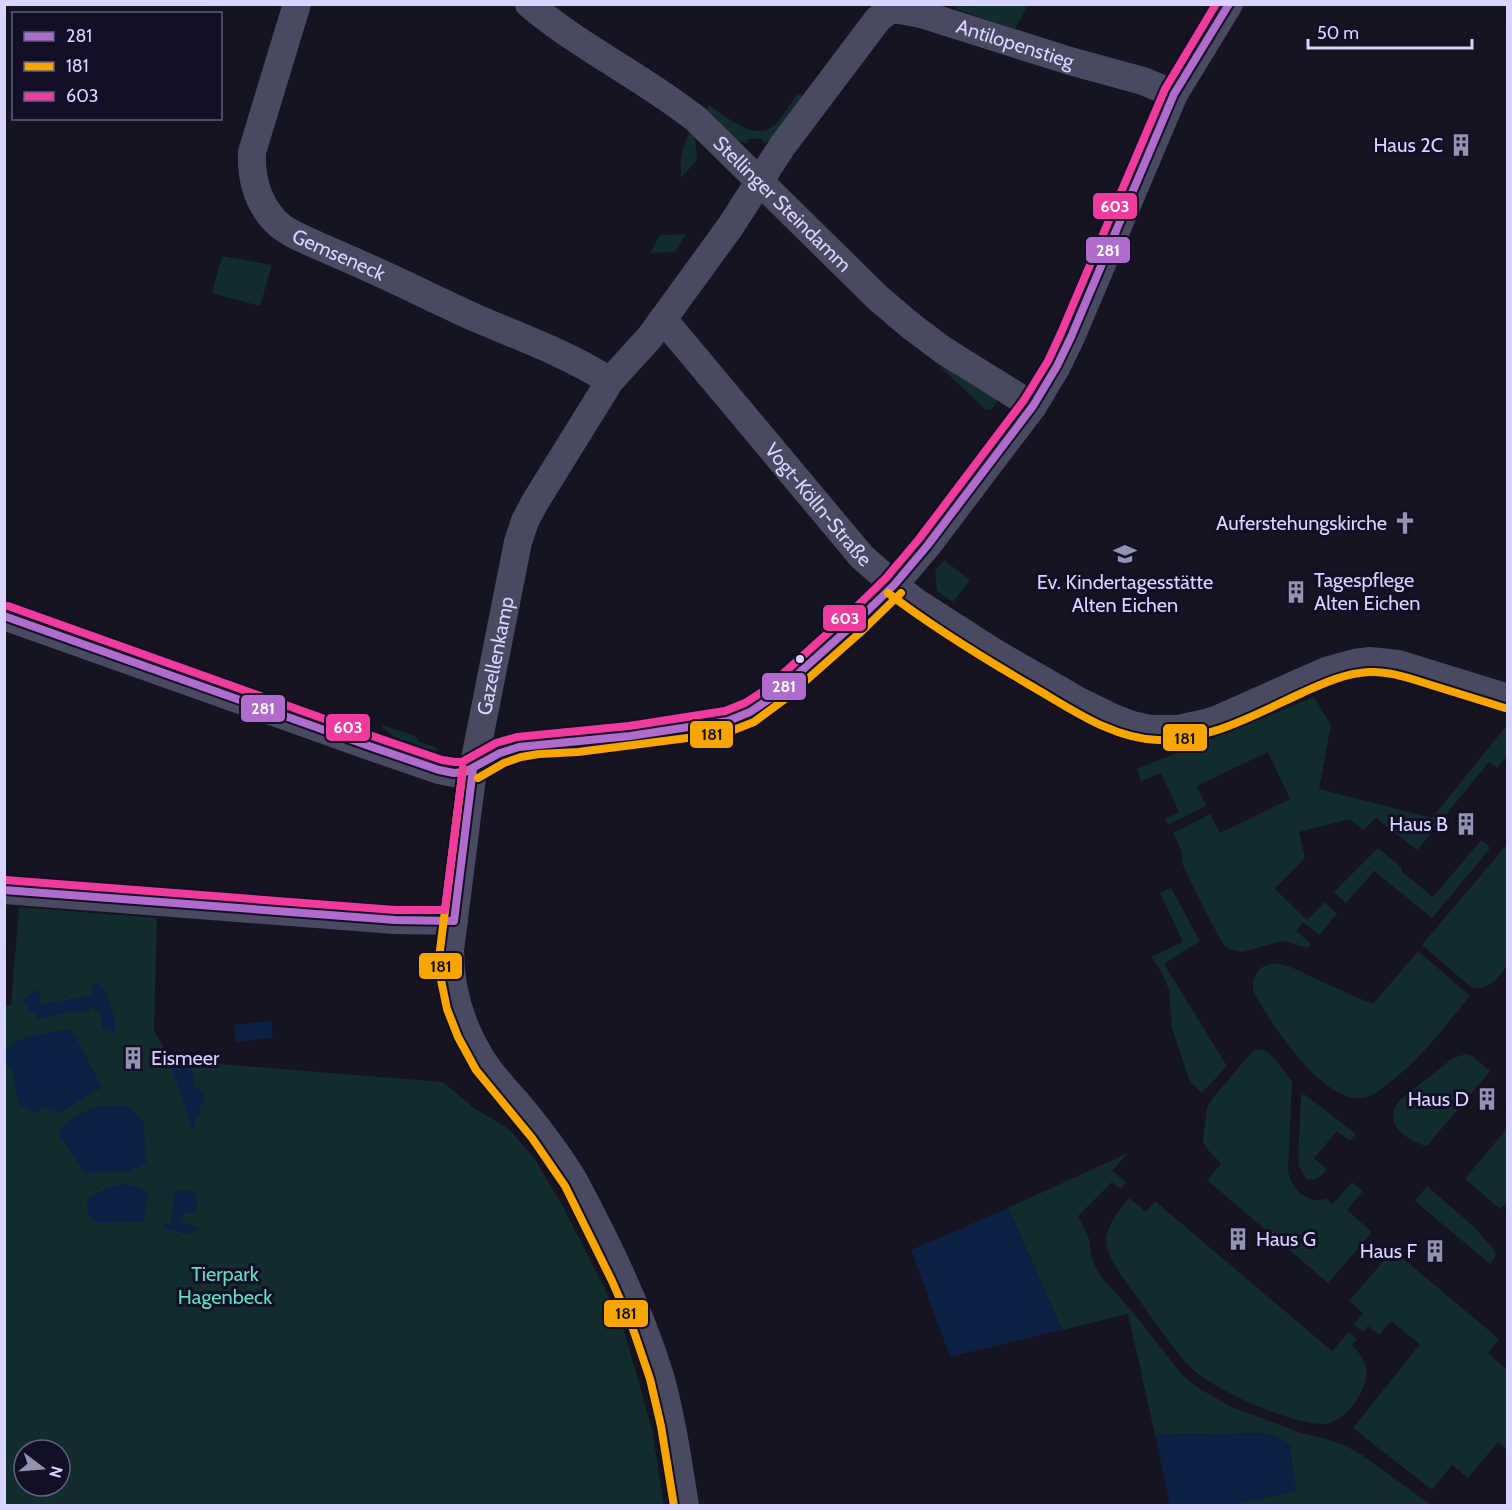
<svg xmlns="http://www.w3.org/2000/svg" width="1512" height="1510" font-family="Cabin,sans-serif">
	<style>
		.green { fill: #132c2d; fill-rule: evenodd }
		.water { fill: #0d2144 }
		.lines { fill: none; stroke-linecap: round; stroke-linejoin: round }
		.minor { stroke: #4a4962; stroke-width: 28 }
		.bus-1-casing { stroke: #130f26; stroke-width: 12 }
		.bus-2-casing { stroke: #130f26; stroke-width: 12 }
		.bus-3-casing { stroke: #130f26; stroke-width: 12 }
		.bus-1 { stroke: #b06ccc; stroke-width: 8 }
		.bus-2 { stroke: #f7a600; stroke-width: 8 }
		.bus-3 { stroke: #f13a9d; stroke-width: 8 }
		.bus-dot { fill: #d9d4ff; stroke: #130f26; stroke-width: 2 }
		.labels { text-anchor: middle; stroke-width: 6; stroke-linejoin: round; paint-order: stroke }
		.street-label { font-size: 20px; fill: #d9d4ff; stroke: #130f26 }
		.poi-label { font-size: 20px; fill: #d9d4ff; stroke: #130f26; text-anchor: end }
		.park-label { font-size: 20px; fill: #5fe0c0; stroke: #130f26 }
		.line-badge { stroke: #130f26; stroke-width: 2 }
		.badge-label { font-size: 16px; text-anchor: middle; font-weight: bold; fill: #fff }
		.pale-badge-label { font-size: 16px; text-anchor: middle; font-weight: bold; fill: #111 }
	</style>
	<rect width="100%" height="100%" fill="#161421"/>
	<path class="green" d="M 956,5 L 956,4 L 1028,5 L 1015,29 L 955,9 Z
		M 798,93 L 805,98 L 771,141 L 763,143 L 762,139 L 748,139 L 747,144 L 734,140 L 705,112 L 709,105 C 726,116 756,144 776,124 C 784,115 791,103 798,93 Z
		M 690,132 L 692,132 L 695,139 L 697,160 L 681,178 C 680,158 681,149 690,132 Z
		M 686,234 L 675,252 L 650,253 L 660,235 Z
		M 222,256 L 272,265 L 260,306 L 212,293 Z
		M 933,360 L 1000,398 L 992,409 L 986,410 Z
		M 944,560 L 970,580 L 953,602 L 937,591 L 935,571 Z
		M 1314,697 L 1331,725 L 1319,789 L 1432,818 L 1507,725 L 1507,756 L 1497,768 L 1489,762 L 1417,850 L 1376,818 L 1363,830 L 1350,819 L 1299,832 L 1305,858 L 1275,889 L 1307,920 L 1325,902 L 1337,914 L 1319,935 L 1303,922 L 1296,931 L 1311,944 L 1307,948 L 1283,941 L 1242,952 L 1229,949 L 1223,944 L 1205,911 L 1183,865 L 1181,850 L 1173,833 L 1210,814 L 1220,833 L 1290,799 L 1268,752 L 1197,786 L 1206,806 L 1168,825 L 1165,819 L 1179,812 L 1161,773 L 1141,781 L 1137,769 Z
		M 382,725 L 415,736 L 419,742 L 435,747 L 437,750 L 437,752 L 404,742 L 390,734 L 382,727 Z
		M 1481,840 L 1489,846 L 1489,850 L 1432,918 L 1374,871 L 1346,903 L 1334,892 L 1378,848 L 1402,868 L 1401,871 L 1433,897 Z
		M 1507,844 L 1507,966 C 1499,977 1487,993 1471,987 L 1422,945 Z
		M 1171,888 L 1200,941 L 1164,964 L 1227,1066 L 1202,1093 L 1190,1082 L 1172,1028 L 1169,990 L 1161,971 L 1151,957 L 1183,942 L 1160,893 Z
		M 19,907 L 157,918 L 154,1030 L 170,1060 L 443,1082 L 474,1108 L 509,1129 L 535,1159 L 562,1205 L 621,1320 L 652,1429 L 664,1505 L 5,1506 L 4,1006 L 11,1005 ZM 24,1450 L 60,1450 L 60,1486 L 24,1486 Z
		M 1418,951 L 1470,996 C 1444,1027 1420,1061 1386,1085 C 1380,1090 1374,1095 1367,1097 C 1325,1109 1270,1022 1253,991 C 1252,978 1258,965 1272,964 C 1286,962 1300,972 1312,977 C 1332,986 1353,996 1373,1004 Z
		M 1261,1049 C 1274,1053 1283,1071 1292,1081 L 1288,1169 C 1289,1186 1308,1207 1326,1198 L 1332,1204 L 1336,1201 L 1352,1182 L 1363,1191 L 1347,1210 L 1372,1232 L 1328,1283 L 1207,1180 L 1220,1165 L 1220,1162 L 1208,1150 L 1203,1142 L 1203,1137 L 1207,1108 L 1212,1099 L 1251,1053 L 1256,1050 Z
		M 1466,1054 L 1472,1056 L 1490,1071 L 1427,1146 C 1405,1140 1380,1122 1401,1099 L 1453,1058 Z
		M 1304,1094 L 1356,1134 L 1350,1141 L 1337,1131 L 1314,1158 L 1327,1170 C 1320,1176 1316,1182 1306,1179 L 1299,1166 L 1298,1157 L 1301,1097 L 1301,1096 Z
		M 1507,1128 L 1507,1205 L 1505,1204 L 1500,1209 L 1465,1179 Z
		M 1128,1153 L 1112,1171 L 1126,1182 L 1121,1189 L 1112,1182 L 1078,1216 L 1090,1241 L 1090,1252 L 1095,1267 L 1103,1279 L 1132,1311 L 1183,1376 L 1200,1389 L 1232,1407 L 1301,1433 L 1329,1440 L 1346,1446 L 1362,1455 L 1431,1505 L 1230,1505 L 1296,1491 L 1269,1433 L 1155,1435 L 1128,1314 L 1062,1330 L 1008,1208 Z
		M 1427,1186 L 1474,1227 L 1495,1251 C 1497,1257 1493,1260 1490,1264 L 1415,1201 Z
		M 1129,1198 L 1146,1212 L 1155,1201 L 1332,1351 L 1349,1332 L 1357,1339 L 1352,1345 C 1359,1353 1365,1359 1366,1369 C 1369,1390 1345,1424 1322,1424 C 1290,1424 1211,1389 1189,1366 C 1172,1347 1157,1325 1142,1304 C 1132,1290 1106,1258 1106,1241 C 1106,1236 1108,1229 1111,1224 C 1115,1215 1123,1206 1129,1198 Z
		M 1393,1250 L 1499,1339 L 1488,1353 L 1507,1370 L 1507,1450 L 1498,1442 L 1468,1478 L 1452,1465 L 1432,1490 L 1353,1428 L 1420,1344 L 1391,1321 L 1379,1335 L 1368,1326 L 1363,1332 L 1354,1325 L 1363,1313 L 1349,1301 Z"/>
	<path class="water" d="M 97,982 L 104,988 L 115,1019 L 115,1033 L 103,1029 L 99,1010 L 92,1008 L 80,1013 L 78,1010 L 39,1019 L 22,1001 L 36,989 L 40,996 L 39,1005 L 94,995 L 90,986 Z
		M 271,1021 L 273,1038 L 236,1042 L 234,1025 Z
		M 71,1029 L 102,1087 L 59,1113 L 42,1107 L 36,1113 L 19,1104 L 12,1070 L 5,1063 L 5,1051 C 20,1034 49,1033 71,1029 Z
		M 171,1065 L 191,1068 L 194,1080 L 193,1085 L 201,1090 L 205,1095 L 204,1103 L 199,1106 L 201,1114 L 195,1120 L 194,1133 Z
		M 104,1105 L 127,1105 L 143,1121 L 146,1163 L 130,1171 L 88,1173 L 85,1174 L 58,1132 C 69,1117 86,1111 104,1105 Z
		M 126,1184 L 140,1188 L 148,1195 L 143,1222 L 98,1223 C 87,1217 87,1210 88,1199 C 100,1192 111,1185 126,1184 Z
		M 175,1191 L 193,1191 C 197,1198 198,1204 195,1213 L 184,1213 L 179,1222 L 199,1228 L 199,1230 L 186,1234 L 163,1228 L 163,1224 L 171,1224 C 173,1213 172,1202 175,1191 Z
		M 1008,1208 L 1062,1330 L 950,1357 L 911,1250 Z
		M 1269,1433 L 1290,1444 L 1296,1491 L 1230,1505 L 1170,1505 L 1155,1435 Z"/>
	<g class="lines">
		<g class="minor">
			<path id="s1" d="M 297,4 L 252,152 C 251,177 256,200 274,220 C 286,233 304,239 321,247 C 337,254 354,261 371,269 C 407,285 442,303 478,319 C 523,338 569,355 610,381"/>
			<path id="s2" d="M 529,4 C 581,48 643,77 696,119 L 878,298 L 911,326 L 943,350 L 1033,406"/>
			<path id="s3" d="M 663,319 L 862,557 L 894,585 L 916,602 L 997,654 L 1077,700 L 1114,718 L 1132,725 L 1150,729 L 1178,729 L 1206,723 L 1218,719 L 1326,671 L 1355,663 L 1370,661 L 1398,664 L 1508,698"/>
			<path d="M 4,616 L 372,747 L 439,770 L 454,773 L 465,772 L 500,753 L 519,747 L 630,736 L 702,726 L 728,721 L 750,712 L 771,698 L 856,622 L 894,585 L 927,546 L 1033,406 L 1057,366 L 1071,337 L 1174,94 L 1229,4"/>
			<path d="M 4,890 L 395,920 L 454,921"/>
			<path id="s4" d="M 685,1506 C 678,1462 672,1419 660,1376 C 639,1308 608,1244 574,1181 C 558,1154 538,1128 518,1104 C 505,1089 491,1075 481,1058 C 460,1024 450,990 450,950 L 473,769 L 518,542 L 525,521 L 535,502 L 610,381 L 650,337 L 730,227 L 783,145 L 878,19 L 887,12 L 891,10 L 900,10 L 921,14 L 1070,61 L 1143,81 L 1174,94"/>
		</g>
		<g class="bus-1-casing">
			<path id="bus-1" d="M 4,616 L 372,747 L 439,770 L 454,773 L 465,772 L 500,753 L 519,747 L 630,736 L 728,721 L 750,712 L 771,698 L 856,622 L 894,585 L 927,546 L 1033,406 L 1057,366 L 1071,337 L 1174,94 L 1229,4
				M 4,890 L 395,920 L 454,921
				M 454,921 L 473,769"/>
		</g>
		<g class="bus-2-casing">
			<path id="bus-2" d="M 888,593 C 934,628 983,658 1033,687 C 1071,709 1113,739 1158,740 C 1210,741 1258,713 1304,692 C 1324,683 1346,673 1369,672 C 1390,671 1411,679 1431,685 C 1456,693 1480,700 1505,708
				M 463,768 L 440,950 L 441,980 L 447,1009 L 458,1037 L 476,1070 L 532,1138 L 565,1186 L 612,1281 L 633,1329 L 650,1379 L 661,1426 L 674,1506
				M 478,778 L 504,763 L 521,757 L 539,754 L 578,752 L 703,736 L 731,731 L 754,722 L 785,699 L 863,630 L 901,593"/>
		</g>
		<g class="bus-3-casing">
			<path id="bus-3" d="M 8,606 L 375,737 L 442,760 L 455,762 L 462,762 L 496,743 L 517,737 L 629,726 L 725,711 L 745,703 L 765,690 L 849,614 L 886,578 L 919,539 L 1024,400 L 1048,361 L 1061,333 L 1165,89 L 1216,4
				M 5,880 L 395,910 L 445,910 L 463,768"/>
		</g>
		<use href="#bus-1" class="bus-1"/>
		<use href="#bus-2" class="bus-2"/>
		<use href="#bus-3" class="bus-3"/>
	</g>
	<defs>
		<g id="building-bare" transform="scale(1.8)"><path d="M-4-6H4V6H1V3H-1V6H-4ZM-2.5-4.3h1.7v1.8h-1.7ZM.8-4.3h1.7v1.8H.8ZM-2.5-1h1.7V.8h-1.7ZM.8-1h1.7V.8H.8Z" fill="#9591b1" stroke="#130f26" stroke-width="2.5" paint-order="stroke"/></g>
		<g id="church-bare" transform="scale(1.8)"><path d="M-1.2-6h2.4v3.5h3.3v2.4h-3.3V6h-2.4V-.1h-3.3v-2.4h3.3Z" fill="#9591b1" stroke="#130f26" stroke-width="2.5" paint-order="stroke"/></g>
		<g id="school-bare" transform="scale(1.8)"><path d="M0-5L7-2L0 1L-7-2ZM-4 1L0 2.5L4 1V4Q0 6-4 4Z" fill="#9591b1" stroke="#130f26" stroke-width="2.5" paint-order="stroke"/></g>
	</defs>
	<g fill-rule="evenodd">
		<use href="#building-bare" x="1461" y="145"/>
		<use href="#church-bare" x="1405" y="523"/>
		<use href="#school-bare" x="1125" y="554"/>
		<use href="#building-bare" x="1296" y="592"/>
		<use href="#building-bare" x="1466" y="824"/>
		<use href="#building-bare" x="133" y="1058"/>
		<use href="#building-bare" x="1487" y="1099"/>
		<use href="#building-bare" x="1238" y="1239"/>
		<use href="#building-bare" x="1435" y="1251"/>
	</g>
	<circle class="bus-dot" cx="800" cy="659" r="5"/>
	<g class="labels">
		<g class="street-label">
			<text dy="7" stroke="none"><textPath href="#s4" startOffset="1810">Antilopenstieg</textPath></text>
			<text dy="7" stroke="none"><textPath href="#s2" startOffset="324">Stellinger Steindamm</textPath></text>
			<text dy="7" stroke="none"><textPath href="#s1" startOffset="302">Gemseneck</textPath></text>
			<text dy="7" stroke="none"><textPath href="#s3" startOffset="242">Vogt-Kölln-Straße</textPath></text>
			<text dy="7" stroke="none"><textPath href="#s4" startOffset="912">Gazellenkamp</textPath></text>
		</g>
		<g class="poi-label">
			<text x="1443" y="152">Haus 2C</text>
			<text x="1387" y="530">Auferstehungskirche</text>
			<text x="1314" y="587" text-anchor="start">Tagespflege<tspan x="1314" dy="23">Alten Eichen</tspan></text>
			<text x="1125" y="589" text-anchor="middle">Ev. Kindertagesstätte<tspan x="1125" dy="23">Alten Eichen</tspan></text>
			<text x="1448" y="831">Haus B</text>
			<text x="151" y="1065" text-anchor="start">Eismeer</text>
			<text x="1469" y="1106">Haus D</text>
			<text x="1256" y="1246" text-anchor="start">Haus G</text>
			<text x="1417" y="1258">Haus F</text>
		</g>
		<g class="park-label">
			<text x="225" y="1281">Tierpark<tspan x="225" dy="23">Hagenbeck</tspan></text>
		</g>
	</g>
	<g class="line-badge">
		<rect x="1092" y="192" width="46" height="28" rx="6" fill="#f13a9d"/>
		<rect x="1085" y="236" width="46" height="28" rx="6" fill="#b06ccc"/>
		<rect x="822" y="604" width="45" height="28" rx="6" fill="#f13a9d"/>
		<rect x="761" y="672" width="46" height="29" rx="6" fill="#b06ccc"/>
		<rect x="240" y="694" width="46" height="29" rx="6" fill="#b06ccc"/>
		<rect x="325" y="713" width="46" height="29" rx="6" fill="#f13a9d"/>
		<rect x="689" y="720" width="45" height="29" rx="6" fill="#f7a600"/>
		<rect x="1162" y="723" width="46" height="29" rx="6" fill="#f7a600"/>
		<rect x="418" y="952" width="45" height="28" rx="6" fill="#f7a600"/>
		<rect x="603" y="1299" width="46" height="29" rx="6" fill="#f7a600"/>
	</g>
	<g class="badge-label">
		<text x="1115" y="212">603</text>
		<text x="1108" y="256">281</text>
		<text x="845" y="624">603</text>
		<text x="784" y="692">281</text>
		<text x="263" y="714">281</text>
		<text x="348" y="733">603</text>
	</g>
	<g class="pale-badge-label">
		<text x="712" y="740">181</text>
		<text x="1185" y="744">181</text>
		<text x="441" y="972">181</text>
		<text x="626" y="1319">181</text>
	</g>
	<rect width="1512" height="1510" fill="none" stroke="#d9d4ff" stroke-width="12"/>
	<rect x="12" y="12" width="210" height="108" fill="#130f26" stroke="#625e7d" stroke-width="1.5"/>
	<rect x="24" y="32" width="30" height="9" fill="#b06ccc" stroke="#625e7d" stroke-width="1.5"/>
	<text x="66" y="42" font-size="18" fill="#d9d4ff">281</text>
	<rect x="24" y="62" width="30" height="9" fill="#f7a600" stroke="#625e7d" stroke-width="1.5"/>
	<text x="66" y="72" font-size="18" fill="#d9d4ff">181</text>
	<rect x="24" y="92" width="30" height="9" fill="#f13a9d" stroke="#625e7d" stroke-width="1.5"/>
	<text x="66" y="102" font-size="18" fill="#d9d4ff">603</text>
	<g transform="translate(42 1468) rotate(106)"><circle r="28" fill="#130f26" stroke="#625e7d" stroke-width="1.5"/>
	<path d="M0-4.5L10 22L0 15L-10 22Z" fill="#9591b1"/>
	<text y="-9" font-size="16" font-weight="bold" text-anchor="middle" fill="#d9d4ff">N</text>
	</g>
	<path d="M1308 39v9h164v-9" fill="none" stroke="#d9d4ff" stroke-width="3"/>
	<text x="1317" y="39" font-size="18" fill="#d9d4ff" stroke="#130f26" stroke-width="4.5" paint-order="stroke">50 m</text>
</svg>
